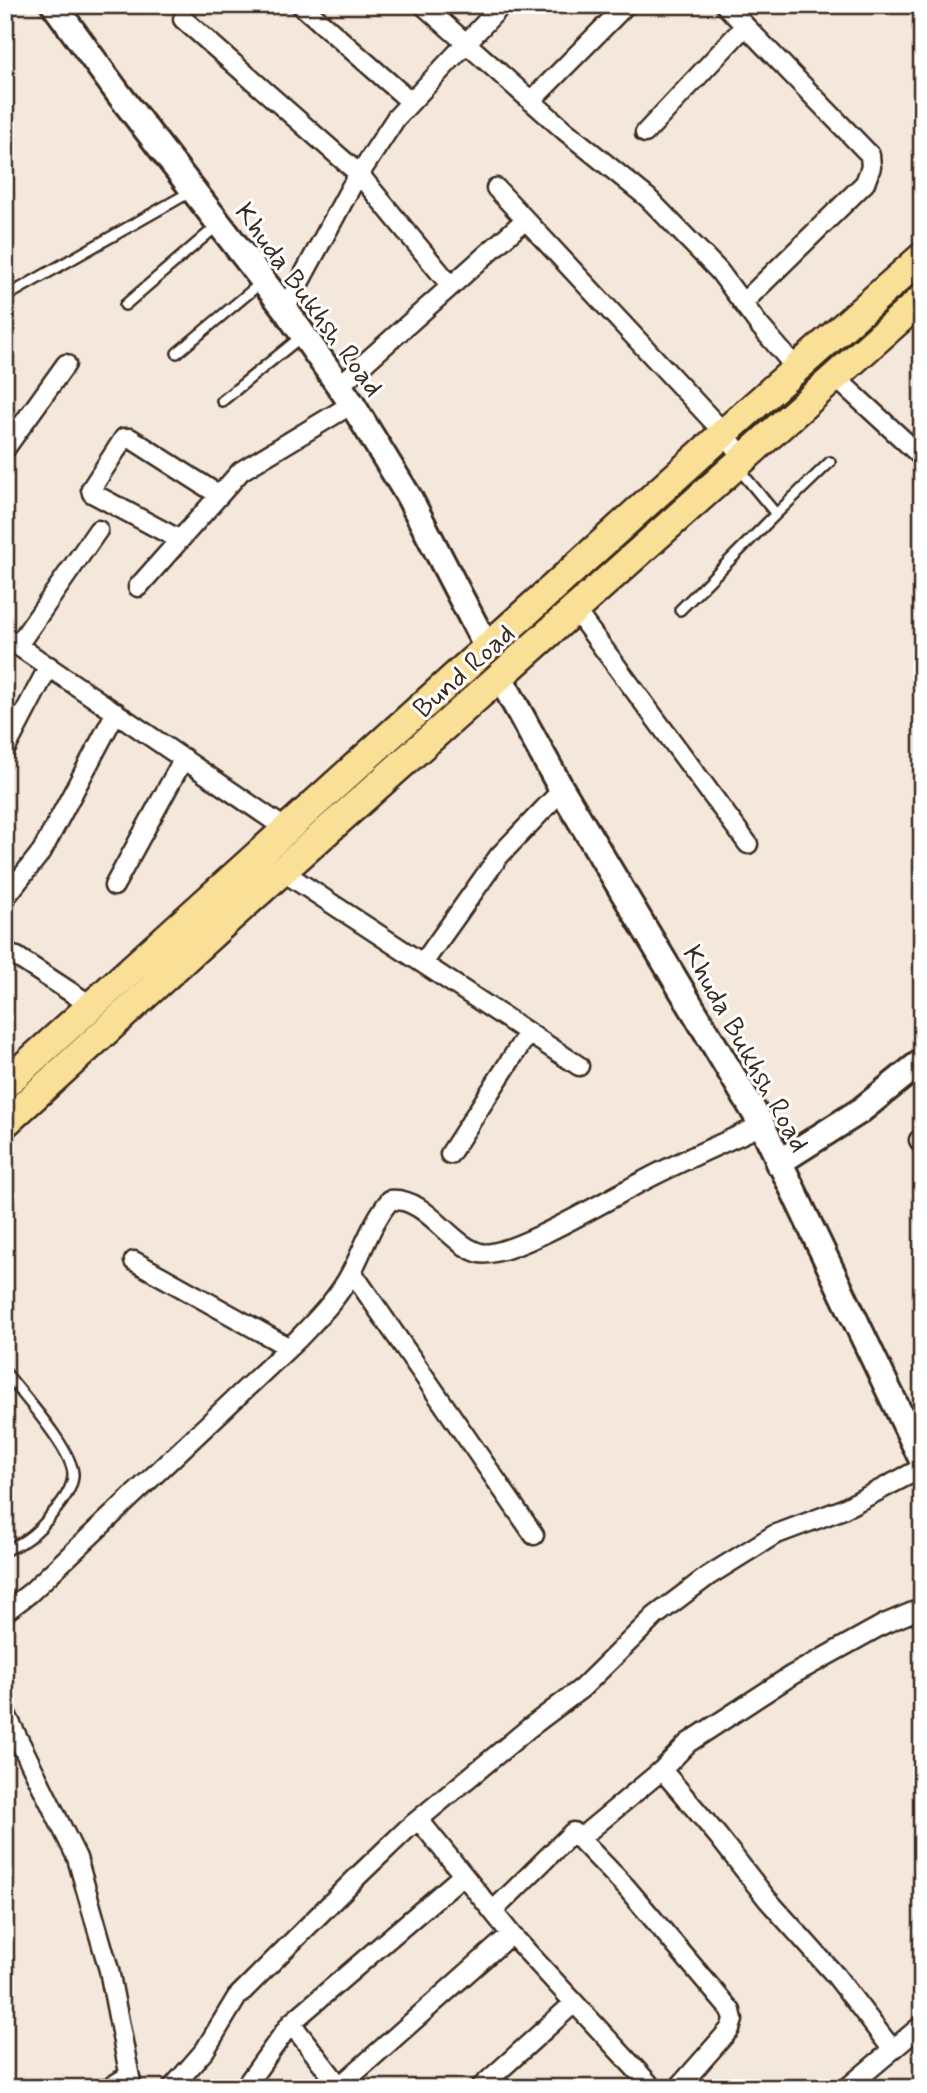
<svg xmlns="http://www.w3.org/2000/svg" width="927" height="2093" font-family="Mynerve,sans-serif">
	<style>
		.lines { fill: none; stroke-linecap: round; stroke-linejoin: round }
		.lane-casing { stroke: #3b2a1e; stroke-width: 14 }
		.street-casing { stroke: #3b2a1e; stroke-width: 23 }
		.secondary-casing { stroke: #3b2a1e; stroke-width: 30 }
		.primary-casing { stroke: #3b2a1e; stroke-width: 33 }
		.lane { stroke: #fff; stroke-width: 9 }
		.street { stroke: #fff; stroke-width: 18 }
		.secondary { stroke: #fff; stroke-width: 24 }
		.primary { stroke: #fadf96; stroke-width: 28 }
		.labels { text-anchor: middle; stroke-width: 6; stroke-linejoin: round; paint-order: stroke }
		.street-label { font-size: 28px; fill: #3b2a1e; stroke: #fff }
	</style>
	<rect width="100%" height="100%" fill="#f4e8dc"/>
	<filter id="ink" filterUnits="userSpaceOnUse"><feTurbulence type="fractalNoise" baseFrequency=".0143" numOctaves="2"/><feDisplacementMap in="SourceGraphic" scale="14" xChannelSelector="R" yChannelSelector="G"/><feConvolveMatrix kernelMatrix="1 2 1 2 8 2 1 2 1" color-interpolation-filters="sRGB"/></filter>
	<g filter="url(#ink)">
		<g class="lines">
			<g class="lane-casing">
				<path id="lane" d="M 5,297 L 192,191
					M 125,305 L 218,225
					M 177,353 L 262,282
					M 222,401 L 302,336
					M 738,468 L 776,514 L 830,462
					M 680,610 L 776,514
					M 5,1372 C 21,1393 75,1452 73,1476 C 72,1490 61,1504 52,1514 C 40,1530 24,1544 5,1550"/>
			</g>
			<g class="street-casing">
				<path id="street" d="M 301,5 L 411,102
					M 423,5 L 564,130 L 648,198 L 719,271 L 759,325 L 797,369
					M 725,5 L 870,155 L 871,167 L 865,183 L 743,303
					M 183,19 L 359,174 L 451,286
					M 531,101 L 626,5
					M 645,133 L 745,26
					M 496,188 L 724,433 L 743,457
					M 285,309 L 351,187 L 396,118 L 502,5
					M 835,377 L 922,457
					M 339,386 L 525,220
					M 5,449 L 66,364
					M 180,540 L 92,493 L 91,489 L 124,438 L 130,438 L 219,495
					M 138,587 L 241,471 L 352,404
					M 575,610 L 748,844
					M 5,637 L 286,829
					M 18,645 L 98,530
					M 5,750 L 49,666
					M 282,871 L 579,1066
					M 114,886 L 184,758
					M 5,898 L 42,851 L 116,712
					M 5,954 L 17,957 L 92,1006
					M 423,963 L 499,856 L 562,790
					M 922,1138 L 919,1140 L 922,1145
					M 450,1154 L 528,1033
					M 134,1261 L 288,1347
					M 352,1272 L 534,1535
					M 5,1612 L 30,1593 L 298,1339 C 318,1318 339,1297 352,1271 C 365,1246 372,1222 390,1200 C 427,1197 448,1244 480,1253 C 508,1260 615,1195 645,1180 C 683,1160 723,1143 762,1125
					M 5,1712 L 77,1858 L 109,1970 L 132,2088
					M 662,1770 L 718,1836 L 767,1899 L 836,1976 L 892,2049
					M 419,1820 L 511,1934 L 653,2088
					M 579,1839 L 662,1770 L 688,1743 L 792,1675 L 884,1624 L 922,1608
					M 493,1911 L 573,1832 L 626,1887 L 731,2011 L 733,2020 L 730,2029 L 678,2088
					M 291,2023 L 341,2088
					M 340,2086 L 511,1934
					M 109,2088 L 128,2076
					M 172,2088 L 205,2050 L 237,1997 L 359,1875 L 407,1829 L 529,1728 L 582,1688 L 655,1616 L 708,1576 L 774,1535 L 841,1510 L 922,1468
					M 244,2088 L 291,2023 L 463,1875
					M 480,2088 L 574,2003
					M 847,2088 L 922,2025"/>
			</g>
			<g class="secondary-casing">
				<path id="secondary" d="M 54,5 L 118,93 L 285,309 L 352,404 L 409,497 L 487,648
					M 500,677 L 562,790 L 762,1125 L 922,1460
					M 778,1163 L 860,1111 L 922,1061"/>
			</g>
			<g class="primary-casing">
				<path id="primary" d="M 5,1084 L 724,433 L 922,257
					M 5,1123 L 224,923 L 922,299"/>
			</g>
			<use href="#lane" class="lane"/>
			<use href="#street" class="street"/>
			<use href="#secondary" class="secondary"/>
			<use href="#primary" class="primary"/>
		</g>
	</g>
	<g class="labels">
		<g class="street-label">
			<text transform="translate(310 299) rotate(54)" y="10">Khuda Bukhsh Road</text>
			<text transform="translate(463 670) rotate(-42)" y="10">Bund Road</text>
			<text transform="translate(747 1048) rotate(61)" y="10">Khuda Bukhsh Road</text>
		</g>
	</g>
	<rect width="927" height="2093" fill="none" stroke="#fff" stroke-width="28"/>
	<rect x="14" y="14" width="899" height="2065" fill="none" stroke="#3b2a1e" stroke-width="2.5" filter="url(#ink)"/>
</svg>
